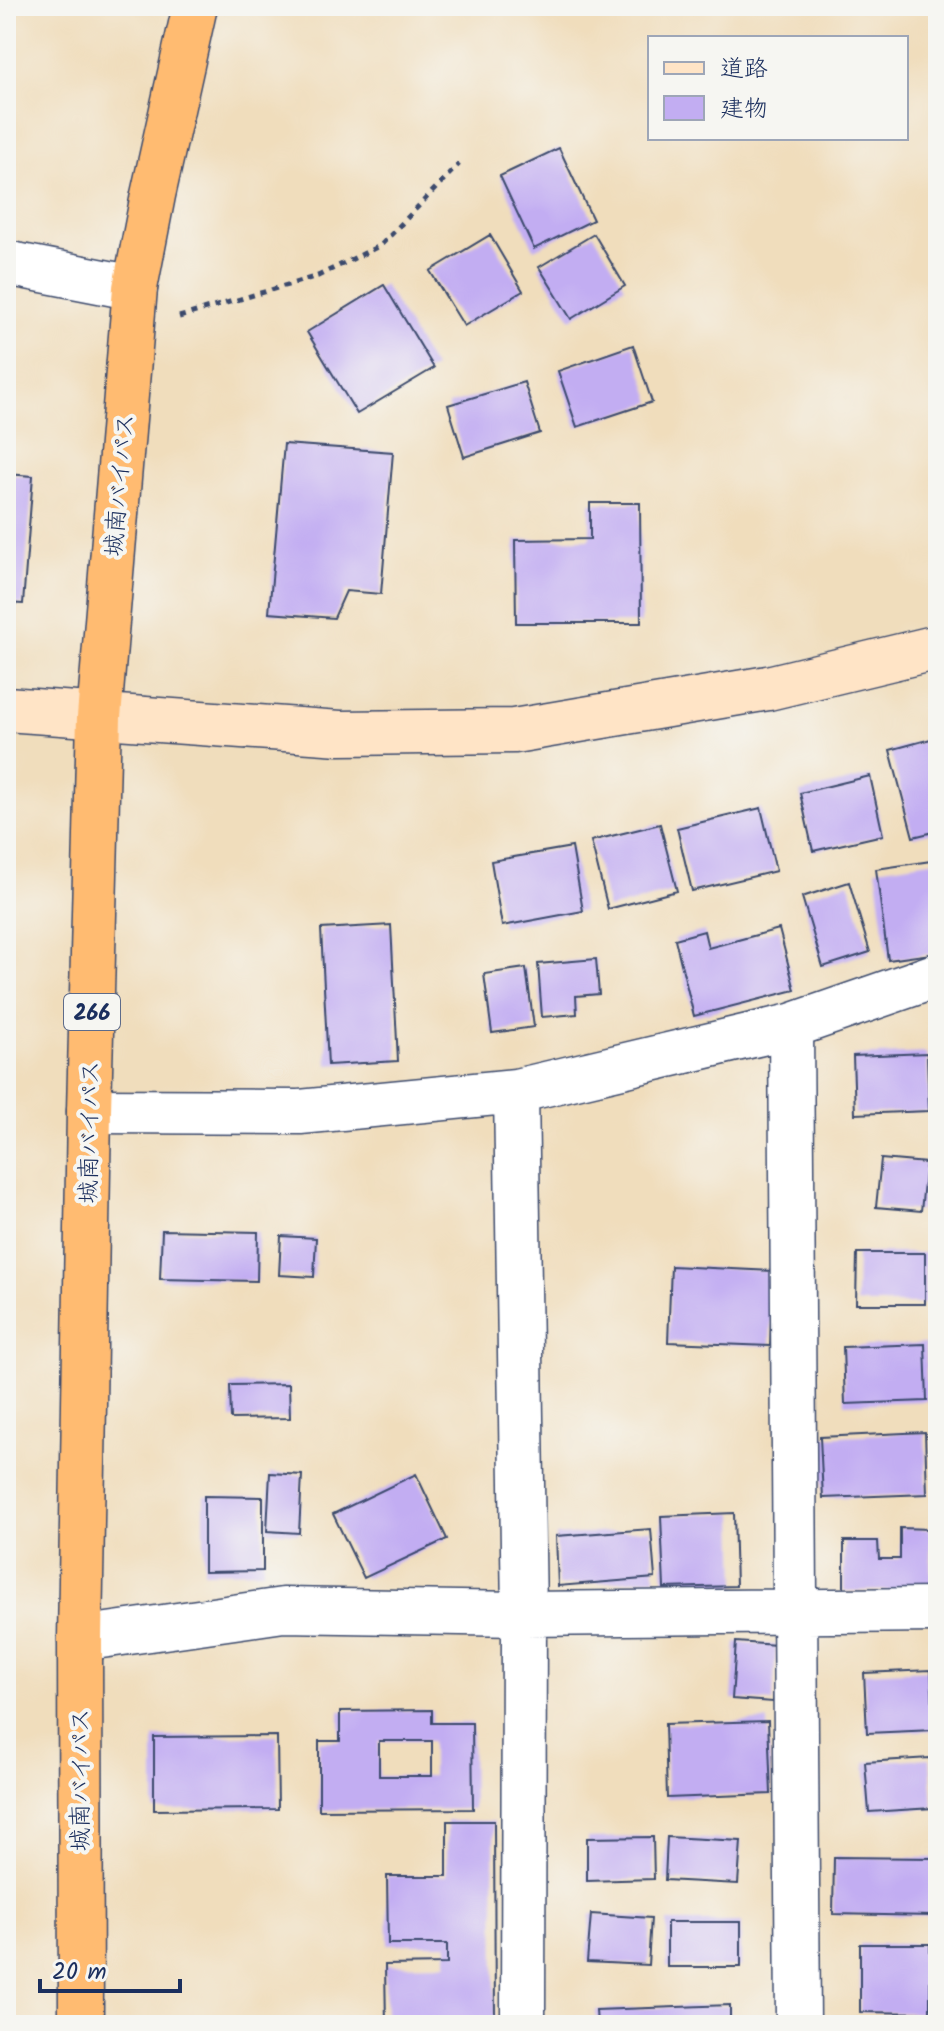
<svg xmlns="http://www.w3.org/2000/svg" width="944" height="2031" font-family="Kalam,'Klee One',sans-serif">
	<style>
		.building { fill: #c2adf2; fill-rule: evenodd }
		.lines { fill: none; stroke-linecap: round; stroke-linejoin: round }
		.street-casing { stroke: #3b496c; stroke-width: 47 }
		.secondary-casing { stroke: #3b496c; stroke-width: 47 }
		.highway-casing { stroke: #3b496c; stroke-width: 47 }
		.path { stroke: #3b496c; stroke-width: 5; stroke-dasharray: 6 6; stroke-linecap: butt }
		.street { stroke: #fff; stroke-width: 44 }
		.secondary { stroke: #ffe4c6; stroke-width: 44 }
		.highway { stroke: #ffbb71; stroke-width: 44 }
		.labels { text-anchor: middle; stroke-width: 8; stroke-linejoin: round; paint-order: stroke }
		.shield { fill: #f6f6f2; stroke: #5d6b8a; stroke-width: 2 }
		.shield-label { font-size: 22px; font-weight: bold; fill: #1b2f5e }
		.street-label { font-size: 24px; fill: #1b2f5e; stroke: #f6f6f2 }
	</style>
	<rect width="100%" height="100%" fill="#f6f6f2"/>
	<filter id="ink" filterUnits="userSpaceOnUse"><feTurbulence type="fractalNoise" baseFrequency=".0125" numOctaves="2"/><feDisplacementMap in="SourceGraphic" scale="16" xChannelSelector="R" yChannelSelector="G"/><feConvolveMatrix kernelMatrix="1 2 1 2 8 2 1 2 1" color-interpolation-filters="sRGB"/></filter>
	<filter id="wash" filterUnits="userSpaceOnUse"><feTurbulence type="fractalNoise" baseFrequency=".006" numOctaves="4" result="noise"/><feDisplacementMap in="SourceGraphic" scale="32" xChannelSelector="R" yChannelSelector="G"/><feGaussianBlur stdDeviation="1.8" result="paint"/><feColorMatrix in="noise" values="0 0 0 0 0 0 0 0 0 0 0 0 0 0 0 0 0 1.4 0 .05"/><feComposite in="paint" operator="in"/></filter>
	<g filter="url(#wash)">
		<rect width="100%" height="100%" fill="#f0ddbc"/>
		<g id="blocks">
			<path class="building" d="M 559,148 L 593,220 L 534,249 L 500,176 Z
				M 594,234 L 625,286 L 571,319 L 539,267 Z
				M 490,235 L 523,291 L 464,326 L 430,271 Z
				M 384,285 L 434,368 L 357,414 L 307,332 Z
				M 633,345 L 652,402 L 577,427 L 558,371 Z
				M 524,382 L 540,433 L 464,457 L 448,405 Z
				M 284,444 L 393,452 L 381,594 L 346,591 L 334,618 L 269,613 Z
				M 6,474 L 33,476 L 23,604 L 6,603 Z
				M 590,503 L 640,503 L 641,623 L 516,623 L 515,540 L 590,539 Z
				M 938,737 L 938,831 L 913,837 L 890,750 Z
				M 870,776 L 883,835 L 813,851 L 800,793 Z
				M 761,808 L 776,871 L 692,891 L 677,828 Z
				M 660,824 L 677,891 L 608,909 L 591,841 Z
				M 572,847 L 583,911 L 502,926 L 491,861 Z
				M 938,860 L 938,953 L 888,960 L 876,869 Z
				M 849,882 L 870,952 L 823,967 L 802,897 Z
				M 391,925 L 398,1061 L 328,1065 L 321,929 Z
				M 779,929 L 795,990 L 694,1016 L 675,939 L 704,931 L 708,948 Z
				M 596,959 L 599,994 L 576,996 L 577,1014 L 542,1017 L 538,964 Z
				M 526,968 L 534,1027 L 492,1033 L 484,974 Z
				M 927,1053 L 929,1111 L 855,1114 L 853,1056 Z
				M 881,1159 L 926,1163 L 921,1211 L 876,1207 Z
				M 162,1230 L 258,1232 L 257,1281 L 160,1279 Z
				M 281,1236 L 316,1238 L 314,1277 L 279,1275 Z
				M 857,1253 L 925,1253 L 925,1304 L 856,1304 Z
				M 671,1266 L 773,1271 L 770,1346 L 668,1342 Z
				M 925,1344 L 927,1401 L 845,1404 L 843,1347 Z
				M 289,1384 L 290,1418 L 231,1419 L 230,1385 Z
				M 925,1432 L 927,1494 L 823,1498 L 820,1437 Z
				M 270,1473 L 302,1475 L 299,1533 L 267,1531 Z
				M 416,1474 L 447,1539 L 364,1578 L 333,1514 Z
				M 204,1496 L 263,1497 L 263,1571 L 204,1572 Z
				M 734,1513 L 736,1586 L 664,1588 L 661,1516 Z
				M 900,1528 L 930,1529 L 931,1590 L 844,1591 L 844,1541 L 878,1541 L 879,1559 L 900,1559 Z
				M 651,1529 L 655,1578 L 558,1586 L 556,1536 Z
				M 736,1642 L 776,1645 L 773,1702 L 732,1699 Z
				M 931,1670 L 934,1730 L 867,1733 L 864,1673 Z
				M 432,1710 L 432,1723 L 472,1723 L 473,1809 L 319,1810 L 319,1741 L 340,1741 L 340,1711 ZM 379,1741 L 432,1741 L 432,1776 L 379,1776 Z
				M 768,1721 L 771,1794 L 667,1798 L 665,1724 Z
				M 277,1736 L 278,1809 L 154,1810 L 154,1737 Z
				M 930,1758 L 933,1808 L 869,1812 L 865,1762 Z
				M 447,1821 L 494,1821 L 495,2025 L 386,2025 L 385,1965 L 447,1964 L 447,1944 L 388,1944 L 387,1876 L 447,1876 Z
				M 653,1837 L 654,1879 L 587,1881 L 587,1838 Z
				M 667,1837 L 741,1841 L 738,1884 L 665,1880 Z
				M 834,1857 L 936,1858 L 934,1916 L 833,1914 Z
				M 591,1914 L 651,1918 L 648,1965 L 587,1962 Z
				M 667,1922 L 741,1922 L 741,1967 L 667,1967 Z
				M 860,1944 L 930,1944 L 930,2013 L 860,2012 Z
				M 730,2005 L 730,2025 L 597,2025 L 596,2010 Z"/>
		</g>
	</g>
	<g filter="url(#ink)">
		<use href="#blocks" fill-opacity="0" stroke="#3b496c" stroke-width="2"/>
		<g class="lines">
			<g class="street-casing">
				<path id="street" d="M 6,263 L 135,288
					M 791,1026 L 798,2025
					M 516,1091 L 524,1614 L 523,2025
					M 89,1111 L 300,1112 L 516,1091 L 791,1026 L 938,975
					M 80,1639 L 283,1610 L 524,1614 L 938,1610"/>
			</g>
			<g class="secondary-casing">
				<path id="secondary" d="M 6,709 L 340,733 L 514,731 L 768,688 L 938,647"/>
			</g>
			<g class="highway-casing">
				<path id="highway" d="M 81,2025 L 80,1639 L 89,1111 L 99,717 L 135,288 L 153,195 L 195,6"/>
			</g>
			<path class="path" d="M 179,317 L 318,276 L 381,245 L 459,164"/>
			<use href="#street" class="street"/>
			<use href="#secondary" class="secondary"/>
			<use href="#highway" class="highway"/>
		</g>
	</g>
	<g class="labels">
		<rect class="shield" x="64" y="994" width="56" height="36" rx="6"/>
		<g class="shield-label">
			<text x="92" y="1020">266</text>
		</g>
		<g class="street-label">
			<text transform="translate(119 485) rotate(-85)" y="8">城南バイパス</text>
			<text transform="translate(89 1132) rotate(-89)" y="8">城南バイパス</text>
			<text transform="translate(80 1780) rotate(-90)" y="8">城南バイパス</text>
		</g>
	</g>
	<rect width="944" height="2031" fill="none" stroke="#f6f6f2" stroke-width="32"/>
	<rect x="648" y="36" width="260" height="104" fill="#f6f6f2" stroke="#9ea6b7" stroke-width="2"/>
	<rect x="664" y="62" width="40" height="12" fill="#ffe4c6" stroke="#9ea6b7" stroke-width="2"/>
	<text x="720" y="76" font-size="24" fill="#1b2f5e">道路</text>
	<rect x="664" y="96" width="40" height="24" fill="#c2adf2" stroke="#9ea6b7" stroke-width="2"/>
	<text x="720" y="116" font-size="24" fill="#1b2f5e">建物</text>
	<path d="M40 1979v12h140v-12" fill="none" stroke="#1b2f5e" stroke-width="4"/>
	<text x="52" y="1979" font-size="24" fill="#1b2f5e" stroke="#f6f6f2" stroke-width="6" paint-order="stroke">20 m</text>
</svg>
